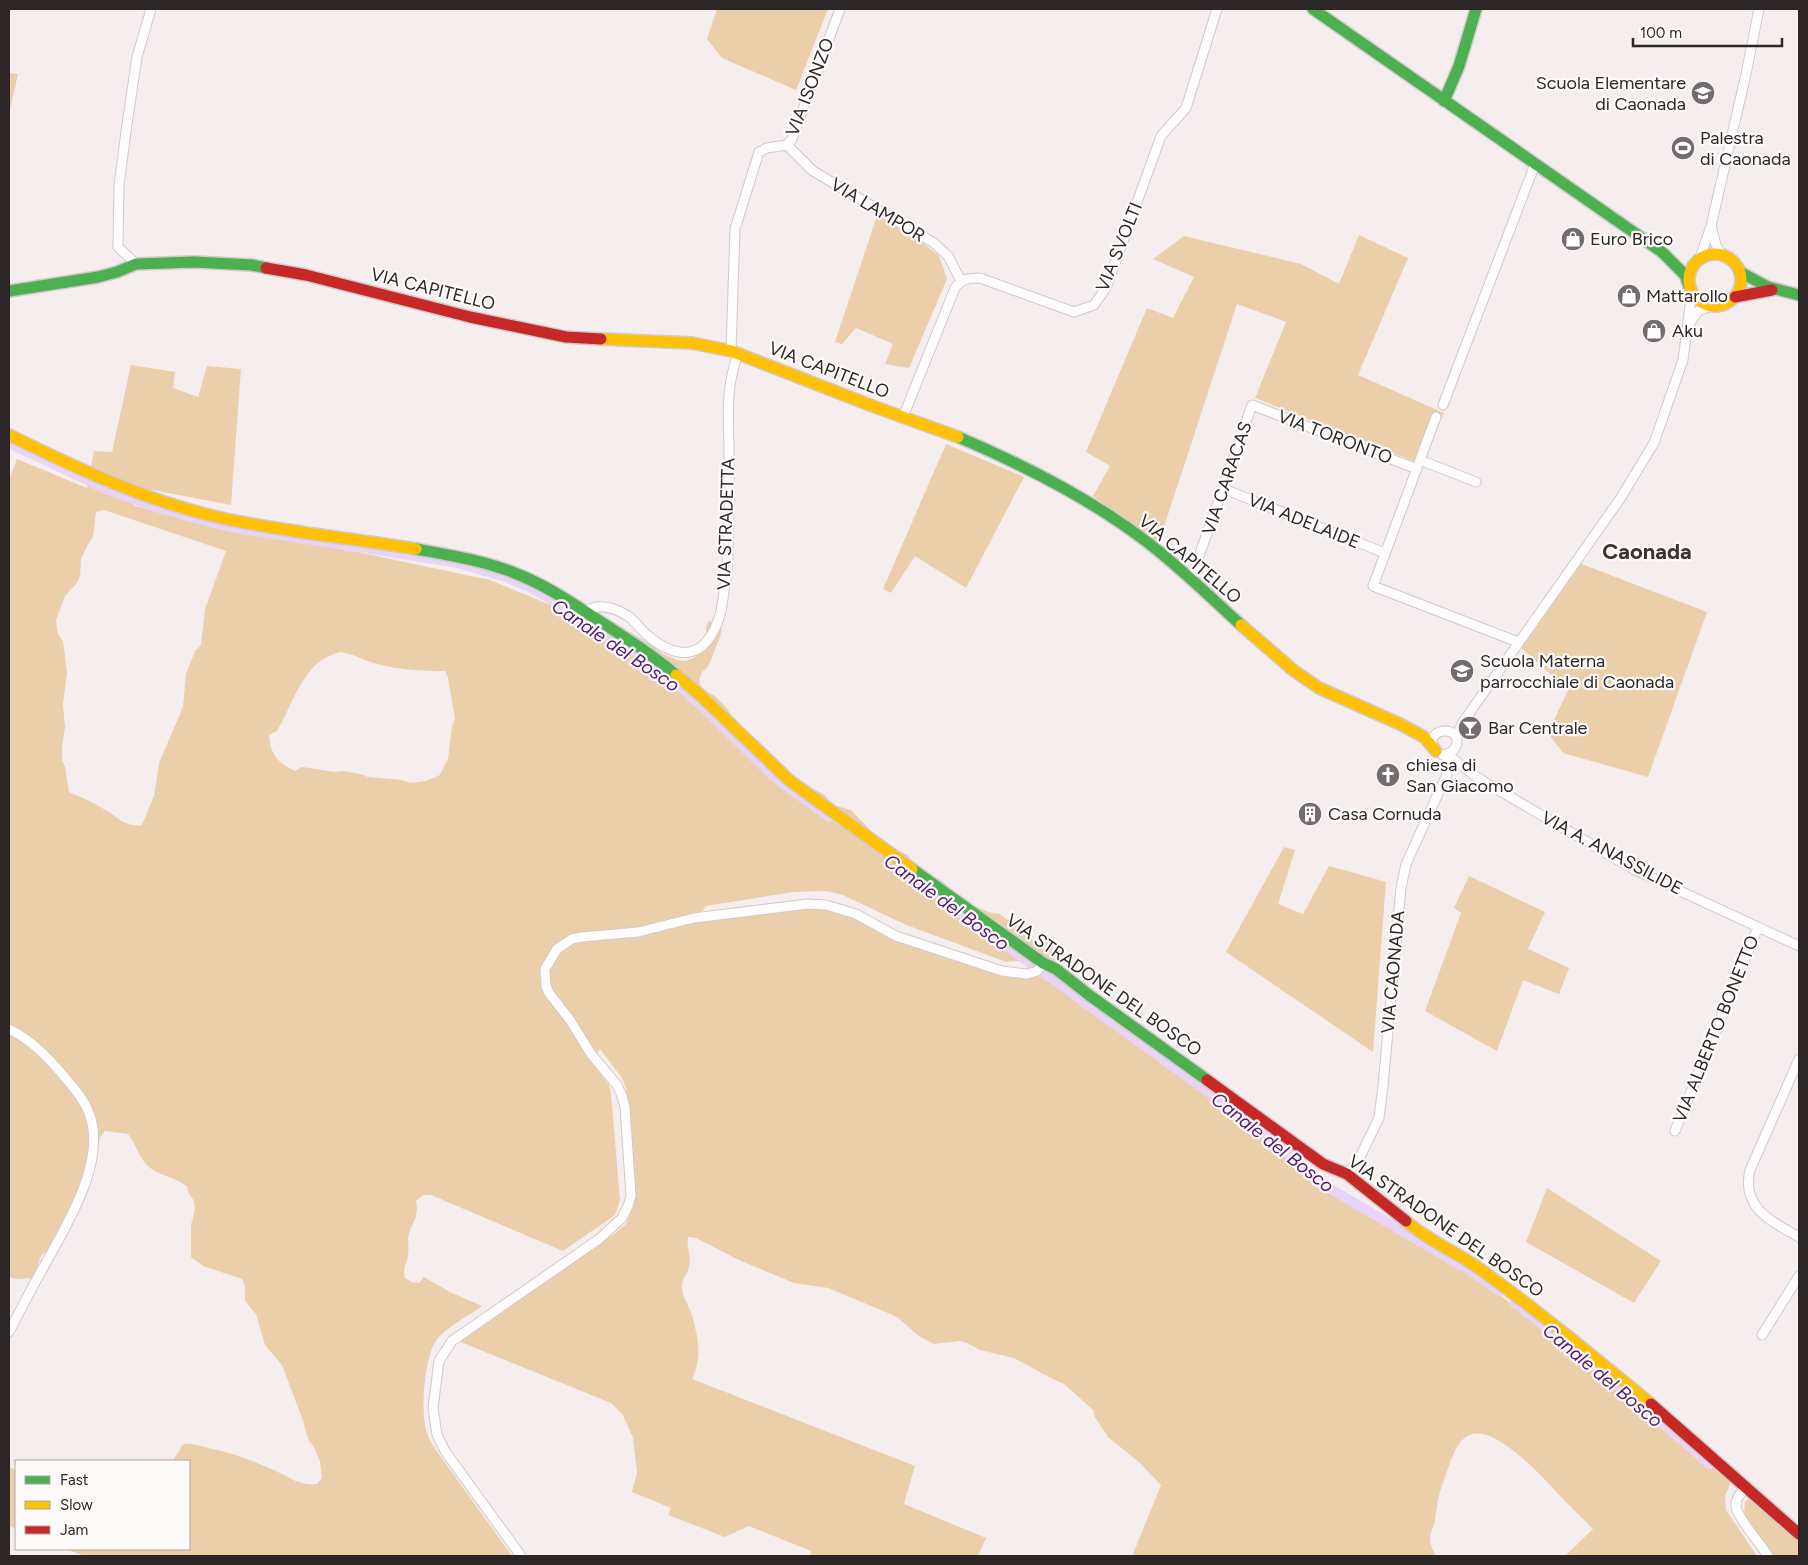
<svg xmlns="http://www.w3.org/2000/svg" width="1808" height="1565" font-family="Figtree,sans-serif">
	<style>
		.green { fill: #ebcfab; fill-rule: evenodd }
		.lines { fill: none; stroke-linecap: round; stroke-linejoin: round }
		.canal { stroke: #e9d3f6; stroke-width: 10 }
		.street-casing { stroke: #d0caca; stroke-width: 11 }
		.fast-casing { stroke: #d0caca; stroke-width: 14 }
		.slow-casing { stroke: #d0caca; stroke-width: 14 }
		.jam-casing { stroke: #d0caca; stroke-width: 14 }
		.street { stroke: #fefcfc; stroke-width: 9 }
		.fast { stroke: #4caf50; stroke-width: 11 }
		.slow { stroke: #ffc107; stroke-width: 11 }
		.jam { stroke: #c62828; stroke-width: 11 }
		.labels { text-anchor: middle; stroke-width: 4.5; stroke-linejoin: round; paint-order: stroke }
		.poi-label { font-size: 18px; fill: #2c2626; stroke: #fdfafa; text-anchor: start }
		.street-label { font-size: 18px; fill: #2c2626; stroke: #fdfafa }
		.water-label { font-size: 19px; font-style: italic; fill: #521674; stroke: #fdfafa }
		.district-label { font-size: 22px; font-weight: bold; fill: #3e3132; stroke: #fdfafa }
	</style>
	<rect width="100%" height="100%" fill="#f6edee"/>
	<path class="green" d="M 717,9 L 828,9 L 796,90 L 722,58 L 707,39 Z
		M 9,73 L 18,74 L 9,114 Z
		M 877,216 L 918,239 L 939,256 L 947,279 L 909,368 L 885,364 L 893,344 L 856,328 L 842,344 L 835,342 Z
		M 1359,235 L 1408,258 L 1358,375 L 1444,413 L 1421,464 L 1255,398 L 1286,322 L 1237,304 L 1158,545 L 1093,496 L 1110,466 L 1086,452 L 1147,308 L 1173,318 L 1194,277 L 1153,259 L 1184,236 L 1301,264 L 1339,284 Z
		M 131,365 L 175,372 L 173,388 L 198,397 L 207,366 L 241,369 L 231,505 L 137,487 L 134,506 L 185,516 L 265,537 L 329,546 L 490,580 L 553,606 L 574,618 L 613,622 L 648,643 L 663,654 L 677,660 L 685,661 L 694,658 L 700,652 L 707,637 L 706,628 L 709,620 L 722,629 L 720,637 L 708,667 L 702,672 L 699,680 L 701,688 L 715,696 L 726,707 L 738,726 L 751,738 L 759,741 L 771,759 L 810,787 L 825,795 L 829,802 L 836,806 L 851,810 L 878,838 L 891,848 L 906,854 L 928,877 L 939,879 L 967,903 L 991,913 L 1000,914 L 1006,919 L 1013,922 L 1023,934 L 1036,943 L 1046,942 L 1052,946 L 1059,956 L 1057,963 L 1030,960 L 1006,962 L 904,924 L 843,895 L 826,891 L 793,892 L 706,906 L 694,922 L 795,907 L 838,909 L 898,938 L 991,973 C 1011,979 1029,975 1049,976 L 1254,1126 L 1309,1176 L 1340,1199 L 1401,1231 L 1500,1295 L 1731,1482 L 1725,1496 L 1726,1510 L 1757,1556 L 1565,1556 L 1593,1529 C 1583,1518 1571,1508 1561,1497 C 1545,1480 1496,1424 1470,1435 C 1454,1441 1449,1468 1443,1483 C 1438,1495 1437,1507 1435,1520 C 1434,1526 1430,1532 1430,1538 C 1430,1545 1433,1551 1436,1556 L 1138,1556 L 1133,1554 L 1161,1485 L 1140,1463 L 1108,1437 L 1095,1417 L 1093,1410 L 1064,1384 L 1049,1377 L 1014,1358 L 980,1350 L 967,1343 L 959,1341 L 934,1344 L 920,1337 L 897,1317 L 881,1310 L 828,1288 L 794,1283 L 741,1261 L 696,1238 L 688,1237 C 686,1248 692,1255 689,1267 C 687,1275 681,1280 682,1289 C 683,1298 689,1306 692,1315 C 698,1338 703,1355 692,1379 L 915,1466 L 904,1504 L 986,1538 L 978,1556 L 810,1556 L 811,1551 L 749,1526 L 725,1537 L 668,1515 L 671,1508 L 632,1492 L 637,1473 L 633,1438 L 623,1415 L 611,1403 L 458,1341 L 617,1232 L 626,1224 L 635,1202 L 626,1089 L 622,1078 L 600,1049 L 591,1061 L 609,1085 L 611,1093 L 620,1200 L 615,1215 L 563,1251 L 431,1195 L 423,1195 L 416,1201 C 420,1218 410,1224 408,1239 C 408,1244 409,1250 408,1255 C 407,1265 402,1266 405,1278 L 411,1282 L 419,1283 L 424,1277 L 452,1293 L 482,1306 C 468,1316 450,1325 438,1338 C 424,1354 420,1413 427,1433 C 429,1439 433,1445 436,1450 L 512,1556 L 84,1556 L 66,1549 L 189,1549 L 189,1461 L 173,1461 L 183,1444 C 193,1443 199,1446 209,1448 C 233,1453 256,1462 278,1472 C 292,1479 301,1486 317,1484 L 322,1478 L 320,1462 L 314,1447 L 309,1441 L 302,1418 L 282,1365 L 265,1345 L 256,1314 L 245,1301 L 245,1286 L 242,1279 L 203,1266 L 191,1257 L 191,1225 L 195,1210 L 194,1201 L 189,1194 L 187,1186 C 176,1178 158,1175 149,1167 C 138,1157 137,1145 128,1134 L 105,1131 L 100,1137 L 87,1194 L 52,1249 C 33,1255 43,1268 32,1278 L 16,1279 L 9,1277 L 9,480 L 17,459 L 87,488 L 94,451 L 112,452 ZM 104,510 L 226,551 L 205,609 L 201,645 L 195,651 L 186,674 L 183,707 L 159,763 L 154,796 L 142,825 C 124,828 116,815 102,808 C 91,801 80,797 69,792 L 65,767 L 62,760 L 62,745 L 65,728 L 63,704 L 67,673 L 63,641 L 58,634 L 56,620 L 65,596 L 77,583 L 80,576 L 81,559 L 88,544 L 93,537 L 96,512 ZM 340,652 C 353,653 364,661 378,664 C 399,670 423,671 445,671 L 448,678 L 455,719 L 452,727 L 448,759 L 440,775 L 426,781 L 410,783 L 402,780 L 368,777 L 360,774 L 344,771 L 335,772 L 302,767 L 295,771 C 276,761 271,755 269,735 L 277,731 C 291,708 300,673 325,658 C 330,655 335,654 340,652 Z
		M 946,444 L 1024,477 L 966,588 L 915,556 L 891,593 L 883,589 Z
		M 1579,563 L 1707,612 L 1648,777 L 1563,753 L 1548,733 L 1568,690 L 1519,646 Z
		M 1284,847 L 1295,850 L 1278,904 L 1303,914 L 1329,866 L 1386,882 L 1373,1052 L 1226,952 Z
		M 1469,876 L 1545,912 L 1528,949 L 1569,968 L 1559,994 L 1523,980 L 1497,1051 L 1425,1011 L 1461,913 L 1454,908 Z
		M 1547,1188 L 1661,1261 L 1634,1303 L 1526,1242 Z
		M 9,1467 L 16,1470 L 16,1529 L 9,1526 Z
		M 1751,1495 L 1799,1540 L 1799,1556 L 1774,1556 L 1744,1516 L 1745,1502 Z"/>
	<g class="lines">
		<path class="canal" d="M 9,443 L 104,488 L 152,506 L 191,517 L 235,528 L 454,562 L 506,577 L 529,587 L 566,607 L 623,643 L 671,678 L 707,711 L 774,777 L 829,817
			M 960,912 L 1203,1088 L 1264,1134 L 1329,1188 L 1472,1272 L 1500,1291
			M 1515,1303 L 1585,1357 L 1710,1464"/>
		<g class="street-casing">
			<path id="street" d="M 787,145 L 813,171 L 934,243 L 948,256 L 961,281
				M 1711,226 L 1716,245 L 1722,255
				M 1700,258 L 1711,226 L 1746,74 L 1759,9
				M 136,264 L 118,247 L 119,185 L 127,124 L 137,57 L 151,9
				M 1690,323 L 1698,311 L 1711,306
				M 731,351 L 735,229 L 759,152 L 767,148 L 787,145 L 792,139 L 840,9
				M 1443,405 L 1535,164
				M 903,417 L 955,288 C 961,279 969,278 980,278 L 1074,312 L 1094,305 L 1106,288 L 1161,136 L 1186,108 L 1217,9
				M 1436,417 L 1373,586 L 1518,642
				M 1420,460 L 1476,482
				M 1224,489 L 1385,553
				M 1191,579 L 1252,405 L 1417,469
				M 585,611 C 599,603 615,608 628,616 C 635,621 640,629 647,635 C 678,661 705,660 719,618 C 723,607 723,593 726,581 C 728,568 728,555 728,543 C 730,511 729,479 729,447 C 728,412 726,388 738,353
				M 1456,737 L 1463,722 L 1620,499 L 1654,443 L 1683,360 L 1690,306 L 1689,287
				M 1435,750 C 1421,727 1464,724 1456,746 C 1454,752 1449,754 1443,755
				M 1448,755 L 1478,778 L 1635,870 L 1799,946
				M 9,1029 C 31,1040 47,1056 63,1075 C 72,1086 84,1099 89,1113 C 108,1161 65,1228 43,1268 C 31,1289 20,1311 9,1332
				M 1799,1059 L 1750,1170 C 1741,1208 1771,1221 1799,1237
				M 1675,1131 L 1758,927
				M 1347,1174 L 1358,1161 L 1379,1118 L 1383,1086 L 1401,888 L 1406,864 L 1447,774 L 1447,755
				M 1762,1335 L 1799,1276
				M 1744,1489 C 1740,1494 1735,1500 1736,1506 C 1736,1516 1762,1546 1768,1556
				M 521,1556 L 445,1451 L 437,1435 L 433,1408 L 439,1361 L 452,1341 L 599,1239 L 622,1218 L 628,1206 L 631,1196 L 625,1107 L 622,1096 L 617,1085 L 591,1054 L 570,1020 L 549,993 L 546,986 L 545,969 L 557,949 L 572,939 L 582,937 L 638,932 L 694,918 L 808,904 L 826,905 L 856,914 L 896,936 L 1002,971 L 1027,974 L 1037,971 L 1042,965"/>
		</g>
		<g class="fast-casing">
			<path id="fast" d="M 1313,9 L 1662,252 L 1685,275 L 1689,286
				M 1444,101 L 1459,66 L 1476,9
				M 1740,272 L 1768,287 L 1799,295
				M 9,291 L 98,277 L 117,272 L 136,264 L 194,262 L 252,265 L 266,268
				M 958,437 C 1024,465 1090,498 1147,542 C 1180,567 1210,597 1241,625
				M 416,549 C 449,555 481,560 512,572 C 542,583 569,601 595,618 C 623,636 651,654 676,675
				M 912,869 L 1043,963 L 1056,969 L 1089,995 L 1207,1080"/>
		</g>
		<g class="slow-casing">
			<path id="slow" d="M1689 280a26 26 0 1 1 52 0a26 26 0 1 1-52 0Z
				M 601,339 L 692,343 L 731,351 L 875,407 L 958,437
				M 9,435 C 76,468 144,500 217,517 C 283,532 350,538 416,549
				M 1241,625 L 1293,670 L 1319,688 L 1400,724 L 1424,737 L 1436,751
				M 676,675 L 699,694 L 790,781 L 912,869
				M 1406,1221 C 1427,1240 1454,1251 1477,1267 C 1537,1310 1594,1357 1651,1404"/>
		</g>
		<g class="jam-casing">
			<path id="jam" d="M 266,268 L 306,275 L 470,317 L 566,337 L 601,339
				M 1735,297 L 1772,290
				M 1207,1080 L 1323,1164 L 1347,1174 L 1406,1221
				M 1651,1404 L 1799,1534"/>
		</g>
		<use href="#street" class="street"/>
		<use href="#fast" class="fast"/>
		<use href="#slow" class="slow"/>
		<use href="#jam" class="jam"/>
	</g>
	<defs>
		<g id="school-disc" transform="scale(1.25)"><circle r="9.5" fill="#736c6c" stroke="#fdfafa"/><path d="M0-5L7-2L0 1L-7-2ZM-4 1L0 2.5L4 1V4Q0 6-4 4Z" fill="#fff"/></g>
		<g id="stadium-disc" transform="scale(1.25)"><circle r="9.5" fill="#736c6c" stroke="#fdfafa"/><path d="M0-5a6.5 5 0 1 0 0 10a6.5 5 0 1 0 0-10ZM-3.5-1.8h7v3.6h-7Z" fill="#fff"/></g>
		<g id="shop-disc" transform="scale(1.25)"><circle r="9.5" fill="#736c6c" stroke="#fdfafa"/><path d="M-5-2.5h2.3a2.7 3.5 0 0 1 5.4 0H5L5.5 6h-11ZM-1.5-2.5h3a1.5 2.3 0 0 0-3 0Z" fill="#fff"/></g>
		<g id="bar-disc" transform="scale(1.25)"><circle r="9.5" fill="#736c6c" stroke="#fdfafa"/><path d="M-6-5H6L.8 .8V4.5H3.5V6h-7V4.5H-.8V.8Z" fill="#fff"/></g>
		<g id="church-disc" transform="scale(1.25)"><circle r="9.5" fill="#736c6c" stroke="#fdfafa"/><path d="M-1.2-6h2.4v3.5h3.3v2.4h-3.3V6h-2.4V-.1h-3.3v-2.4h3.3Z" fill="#fff"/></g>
		<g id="building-disc" transform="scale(1.25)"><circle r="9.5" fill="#736c6c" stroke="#fdfafa"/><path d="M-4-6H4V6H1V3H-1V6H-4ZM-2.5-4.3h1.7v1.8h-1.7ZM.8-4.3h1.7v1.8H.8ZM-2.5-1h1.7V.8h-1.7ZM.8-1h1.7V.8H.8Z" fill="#fff"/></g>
	</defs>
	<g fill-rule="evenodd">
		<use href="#school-disc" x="1703" y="93"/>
		<use href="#stadium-disc" x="1683" y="148"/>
		<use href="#shop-disc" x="1573" y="239"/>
		<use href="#shop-disc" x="1629" y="296"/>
		<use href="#shop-disc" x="1654" y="331"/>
		<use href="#school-disc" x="1462" y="671"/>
		<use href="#bar-disc" x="1470" y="728"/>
		<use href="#church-disc" x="1388" y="775"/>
		<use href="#building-disc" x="1310" y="814"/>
	</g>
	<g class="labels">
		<g class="poi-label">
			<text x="1686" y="89" text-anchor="end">Scuola Elementare<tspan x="1686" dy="21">di Caonada</tspan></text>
			<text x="1700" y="144">Palestra<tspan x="1700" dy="21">di Caonada</tspan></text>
			<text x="1590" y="245">Euro Brico</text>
			<text x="1646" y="302">Mattarollo</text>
			<text x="1672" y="337">Aku</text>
			<text x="1480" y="667">Scuola Materna<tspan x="1480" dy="21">parrocchiale di Caonada</tspan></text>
			<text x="1488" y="734">Bar Centrale</text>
			<text x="1406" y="771">chiesa di<tspan x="1406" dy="21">San Giacomo</tspan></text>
			<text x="1328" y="820">Casa Cornuda</text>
		</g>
		<g class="street-label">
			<text transform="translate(810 87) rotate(-69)" y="6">VIA ISONZO</text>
			<text transform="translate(878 210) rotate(31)" y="6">VIA LAMPOR</text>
			<text transform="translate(1119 247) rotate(-68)" y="6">VIA SVOLTI</text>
			<text transform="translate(433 289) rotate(14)" y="6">VIA CAPITELLO</text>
			<text transform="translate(829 370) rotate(21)" y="6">VIA CAPITELLO</text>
			<text transform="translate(1335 437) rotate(21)" y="6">VIA TORONTO</text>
			<text transform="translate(1227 478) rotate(-71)" y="6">VIA CARACAS</text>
			<text transform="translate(1304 521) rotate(22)" y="6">VIA ADELAIDE</text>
			<text transform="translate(726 524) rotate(-88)" y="6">VIA STRADETTA</text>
			<text transform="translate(1190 559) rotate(40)" y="6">VIA CAPITELLO</text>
			<text transform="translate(1612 853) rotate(28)" y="6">VIA A. ANASSILIDE</text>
			<text transform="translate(1393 972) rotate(-85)" y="6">VIA CAONADA</text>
			<text transform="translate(1104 985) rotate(35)" y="6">VIA STRADONE DEL BOSCO</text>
			<text transform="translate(1716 1029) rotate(-68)" y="6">VIA ALBERTO BONETTO</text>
			<text transform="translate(1446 1226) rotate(35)" y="6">VIA STRADONE DEL BOSCO</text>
		</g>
		<g class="water-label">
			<text transform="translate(616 645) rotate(34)" y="7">Canale del Bosco</text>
			<text transform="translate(947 902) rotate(36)" y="7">Canale del Bosco</text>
			<text transform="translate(1273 1142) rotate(38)" y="7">Canale del Bosco</text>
			<text transform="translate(1603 1375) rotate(40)" y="7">Canale del Bosco</text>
		</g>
		<g class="district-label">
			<text x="1647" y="559">Caonada</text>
		</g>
	</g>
	<rect width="1808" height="1565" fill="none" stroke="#2c2626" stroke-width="20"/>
	<rect x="15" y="1460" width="175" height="90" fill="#fdfafa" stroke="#a9a5a5"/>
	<rect x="25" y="1476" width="25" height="8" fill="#4caf50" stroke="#a9a5a5"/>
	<text x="60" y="1485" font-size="15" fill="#2c2626">Fast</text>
	<rect x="25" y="1501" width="25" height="8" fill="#ffc107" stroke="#a9a5a5"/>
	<text x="60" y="1510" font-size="15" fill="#2c2626">Slow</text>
	<rect x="25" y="1526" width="25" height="8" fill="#c62828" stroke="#a9a5a5"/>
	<text x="60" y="1535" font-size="15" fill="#2c2626">Jam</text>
	<path d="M1633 38v8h149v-8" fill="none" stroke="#2c2626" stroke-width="2.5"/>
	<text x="1640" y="38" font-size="15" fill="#2c2626" stroke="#fdfafa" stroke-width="4" paint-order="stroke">100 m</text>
</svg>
